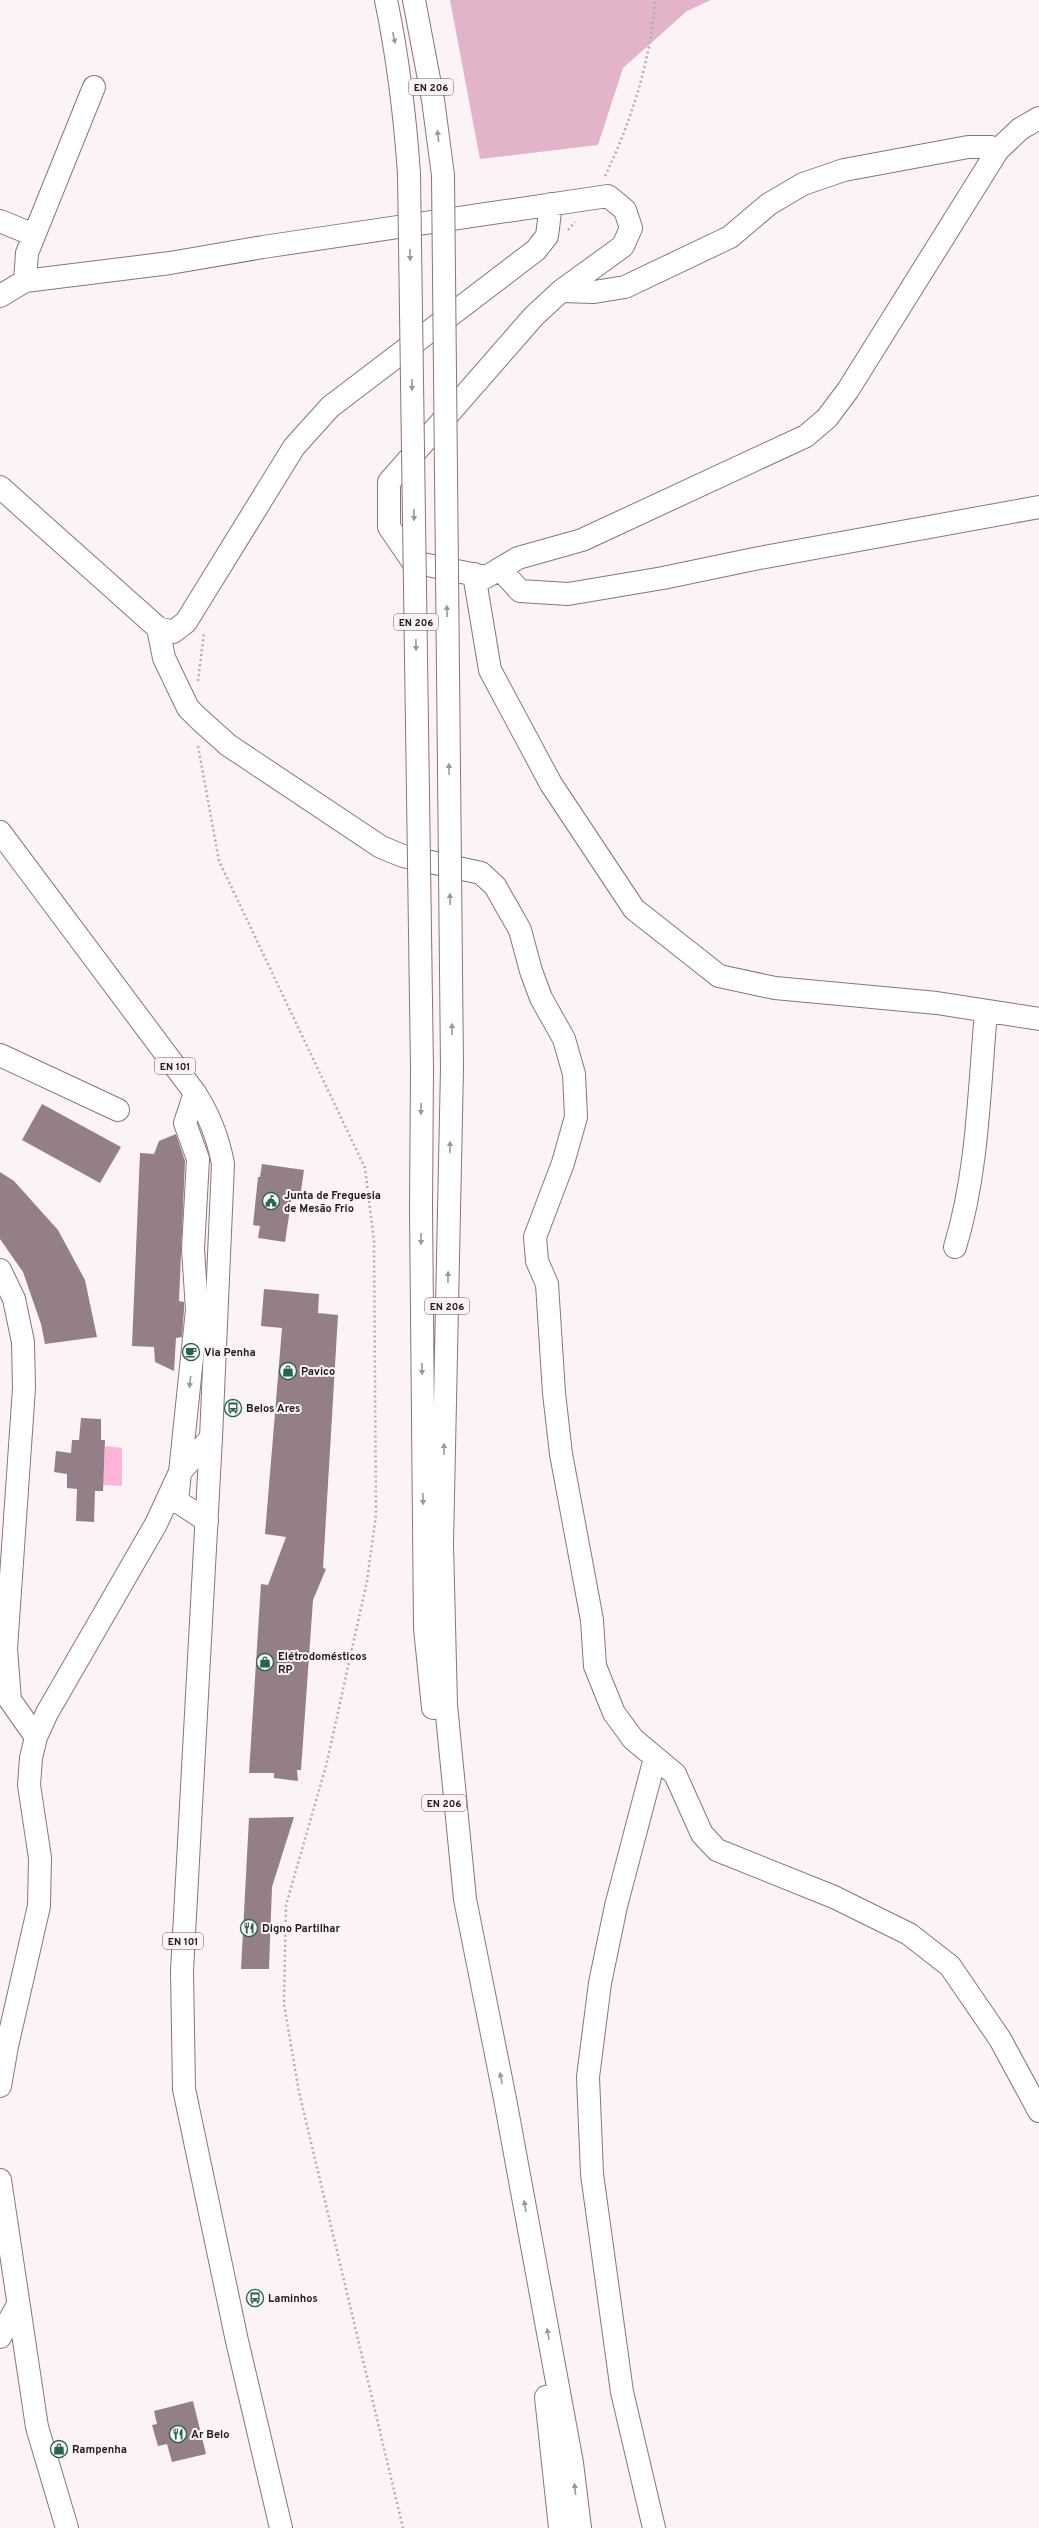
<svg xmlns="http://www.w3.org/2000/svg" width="1039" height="2528" font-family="Overpass,sans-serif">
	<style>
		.green { fill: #e2b3c9 }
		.water { fill: #fdb4d8 }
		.building { fill: #947f89 }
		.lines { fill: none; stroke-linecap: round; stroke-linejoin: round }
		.minor-casing { stroke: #89747e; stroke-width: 24 }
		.major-casing { stroke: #89747e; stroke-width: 24 }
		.highway-casing { stroke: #89747e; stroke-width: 24 }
		.path { stroke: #b5acb0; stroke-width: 2.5; stroke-dasharray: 2 3; stroke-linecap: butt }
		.minor { stroke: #fff; stroke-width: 22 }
		.major { stroke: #fff; stroke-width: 22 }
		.highway { stroke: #fff; stroke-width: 22 }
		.highway-bridge-casing { stroke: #89747e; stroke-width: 24; stroke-linecap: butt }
		.highway-bridge { stroke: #fff; stroke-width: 22 }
		.oneway { fill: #9c989a }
		.labels { text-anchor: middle; stroke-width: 4; stroke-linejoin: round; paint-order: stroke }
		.shield { fill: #fcf3f7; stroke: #635b5f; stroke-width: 1 }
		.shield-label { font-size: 10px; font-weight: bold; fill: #221a1e }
		.poi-label { font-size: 11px; font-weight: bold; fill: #221a1e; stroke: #fcf3f7; text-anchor: start }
	</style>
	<rect width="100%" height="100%" fill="#fcf3f7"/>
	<path class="green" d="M 450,0 L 711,0 L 687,11 L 623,68 L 598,145 L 480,159 Z"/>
	<path class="water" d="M 105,1446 L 122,1448 L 122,1486 L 103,1485 Z"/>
	<path class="building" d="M 42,1104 L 121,1147 L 100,1183 L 22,1140 Z
		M 176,1134 L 185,1161 L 179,1301 L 184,1302 L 184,1310 L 182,1337 L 176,1338 L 174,1371 L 155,1362 L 154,1347 L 132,1346 L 140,1153 L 154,1154 L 159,1141 Z
		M 262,1164 L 304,1170 L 300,1198 L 292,1196 L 285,1242 L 258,1238 L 260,1226 L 253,1225 L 258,1177 L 260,1177 Z
		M 0,1172 L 14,1181 L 58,1230 L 85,1280 L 97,1337 L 45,1344 L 41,1324 L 23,1272 L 0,1239 Z
		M 264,1289 L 319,1294 L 318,1313 L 338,1315 L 323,1568 L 326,1569 L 313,1600 L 301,1770 L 297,1770 L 298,1781 L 274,1778 L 274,1773 L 249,1773 L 261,1584 L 268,1585 L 286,1537 L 265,1534 L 282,1328 L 261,1326 Z
		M 81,1418 L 101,1419 L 101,1440 L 105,1440 L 103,1491 L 95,1491 L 94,1522 L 76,1521 L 77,1489 L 67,1488 L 67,1474 L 54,1472 L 56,1451 L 71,1453 L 72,1440 L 79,1440 Z
		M 294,1817 L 272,1887 L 269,1969 L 241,1969 L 249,1818 Z
		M 193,2401 L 206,2454 L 172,2462 L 167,2444 L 158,2446 L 152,2425 L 157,2424 L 154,2411 Z"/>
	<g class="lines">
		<g class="minor-casing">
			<path id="minor" d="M 0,221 L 34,235
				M 25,281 L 27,253 L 94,87
				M 561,291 L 594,292 L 625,287 L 730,237 L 769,204 L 803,184 L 844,170 L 968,147 L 991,147 L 998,150
				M 0,296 L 25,281 L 170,263 L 263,247 L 608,196 L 625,210 L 631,228 L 623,246 L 561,291 L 534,316 L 389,482 L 389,527 L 413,562 L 486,577 L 518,558 L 582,540 L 806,436 L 827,418 L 848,390 L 998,150 L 1020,129 L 1039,118
				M 0,487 L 158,628 L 173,632 L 186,622 L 294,447 L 330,407 L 536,250 L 547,236 L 551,204
				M 500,569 L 520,591 L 568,594 L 663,578 L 759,558 L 1039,507
				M 474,574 L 490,670 L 551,784 L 634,909 L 719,976 L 775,988 L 937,1003 L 1039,1019
				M 158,628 L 164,658 L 188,708 L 198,718 L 228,745 L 381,847 L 403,856 L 481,873 L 495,886 L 520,930 L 531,971 L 541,998 L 564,1039 L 574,1074 L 576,1117 L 563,1163 L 535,1237 L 537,1261 L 547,1284 L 554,1393 L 561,1454 L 592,1620 L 595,1666 L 614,1713 L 633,1739 L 675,1774 L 702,1834 L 717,1850 L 834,1897 L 909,1934 L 950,1966 L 1000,2039 L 1039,2111
				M 0,1055 L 118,1110
				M 195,1093 L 185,1123 L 198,1159 L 193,1249 L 197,1310 L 177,1501 L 207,1521
				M 955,1247 C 978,1172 979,1090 986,1012
				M 0,1270 L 14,1299 L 23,1342 L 24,1388 L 6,1649 L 10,1700 L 36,1737
				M 0,2086 L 7,2046 L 39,1906 L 40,1858 L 29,1785 L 31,1758 L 36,1737 L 47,1713 L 156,1524 L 180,1472 L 211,1438
				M 0,2180 L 37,2427 L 67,2528
				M 0,2337 L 18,2305
				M 654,2528 L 622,2392 L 592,2174 L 588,2077 L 600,1983 L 616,1906 L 655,1758"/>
		</g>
		<g class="major-casing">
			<path id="major" d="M 0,832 L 195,1093 C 210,1116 218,1137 223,1164 L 211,1438 L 182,1971 L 184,2089 L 237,2341 L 281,2528"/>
		</g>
		<g class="highway-casing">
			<path id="highway" d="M 386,0 C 398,58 405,115 409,174
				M 414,0 L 433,100 L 443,175
				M 452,1068 L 442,1544 L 446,1705 L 465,1899 L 505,2099 L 572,2463 L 580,2528
				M 422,1070 L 421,1208 L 425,1628 L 433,1708
				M 546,2397 L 560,2528"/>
		</g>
		<path class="path" d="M 605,176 C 631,122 651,60 655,0
			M 568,230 L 575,222
			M 198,681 L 204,633
			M 198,746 L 219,861 L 365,1168 L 374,1241 L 376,1515 L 367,1581 L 326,1766 L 286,1905 L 284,2004 L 299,2092 L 403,2528"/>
		<use href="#minor" class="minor"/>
		<use href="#major" class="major"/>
		<use href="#highway" class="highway"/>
		<g class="highway-bridge-casing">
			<path id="highway-bridge" d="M 409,174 L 422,1070
				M 443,175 L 452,1068"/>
		</g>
		<use href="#highway-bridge" class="highway-bridge"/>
	</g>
	<defs><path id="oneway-solid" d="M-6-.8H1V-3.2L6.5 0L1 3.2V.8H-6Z"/></defs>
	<g class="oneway">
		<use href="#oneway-solid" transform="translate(394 38) rotate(78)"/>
		<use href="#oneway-solid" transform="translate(438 136) rotate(-97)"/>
		<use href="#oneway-solid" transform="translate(410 255) rotate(89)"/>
		<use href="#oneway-solid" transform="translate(412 385) rotate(89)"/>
		<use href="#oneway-solid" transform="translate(414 515) rotate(89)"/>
		<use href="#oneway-solid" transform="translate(447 611) rotate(-91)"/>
		<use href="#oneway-solid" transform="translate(416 645) rotate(89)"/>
		<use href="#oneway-solid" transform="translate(449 769) rotate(-91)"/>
		<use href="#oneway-solid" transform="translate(450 899) rotate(-91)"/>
		<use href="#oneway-solid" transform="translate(452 1029) rotate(-91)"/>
		<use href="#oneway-solid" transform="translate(421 1109) rotate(91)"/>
		<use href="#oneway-solid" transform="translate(450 1147) rotate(-89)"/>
		<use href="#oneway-solid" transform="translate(421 1239) rotate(89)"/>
		<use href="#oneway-solid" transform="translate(448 1277) rotate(-89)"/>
		<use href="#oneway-solid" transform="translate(422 1369) rotate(89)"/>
		<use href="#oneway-solid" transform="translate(190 1382) rotate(97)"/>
		<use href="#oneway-solid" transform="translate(444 1449) rotate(-89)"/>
		<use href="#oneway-solid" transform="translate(423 1499) rotate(89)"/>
		<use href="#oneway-solid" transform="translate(501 2078) rotate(-101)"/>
		<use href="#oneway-solid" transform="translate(525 2206) rotate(-100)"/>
		<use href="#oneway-solid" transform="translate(548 2334) rotate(-100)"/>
		<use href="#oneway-solid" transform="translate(575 2489) rotate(-96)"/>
	</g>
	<defs>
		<g id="civic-ring" transform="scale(0.9)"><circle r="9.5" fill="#fcf3f7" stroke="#276450" stroke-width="1.5"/><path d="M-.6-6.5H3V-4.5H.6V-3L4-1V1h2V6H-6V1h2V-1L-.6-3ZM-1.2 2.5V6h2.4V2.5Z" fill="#276450"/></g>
		<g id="cafe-ring" transform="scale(0.9)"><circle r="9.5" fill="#fcf3f7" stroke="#276450" stroke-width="1.5"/><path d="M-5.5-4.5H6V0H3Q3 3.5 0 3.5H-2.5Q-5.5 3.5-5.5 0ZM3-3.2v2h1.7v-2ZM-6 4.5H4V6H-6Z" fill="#276450"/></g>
		<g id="shop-ring" transform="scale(0.9)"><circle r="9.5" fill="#fcf3f7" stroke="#276450" stroke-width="1.5"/><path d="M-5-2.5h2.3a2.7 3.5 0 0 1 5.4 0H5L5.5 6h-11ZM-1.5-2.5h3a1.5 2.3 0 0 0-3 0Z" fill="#276450"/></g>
		<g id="bus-ring" transform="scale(0.9)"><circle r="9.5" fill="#fcf3f7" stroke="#276450" stroke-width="1.5"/><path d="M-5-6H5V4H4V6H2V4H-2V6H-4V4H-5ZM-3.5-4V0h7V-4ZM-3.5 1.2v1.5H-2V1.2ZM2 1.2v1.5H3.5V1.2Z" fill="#276450"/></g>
		<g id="restaurant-ring" transform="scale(0.9)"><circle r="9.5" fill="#fcf3f7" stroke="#276450" stroke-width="1.5"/><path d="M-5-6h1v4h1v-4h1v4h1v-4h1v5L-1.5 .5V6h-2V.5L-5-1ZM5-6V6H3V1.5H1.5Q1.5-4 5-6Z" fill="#276450"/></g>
	</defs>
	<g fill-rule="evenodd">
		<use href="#civic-ring" x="271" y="1201"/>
		<use href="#cafe-ring" x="191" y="1352"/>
		<use href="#shop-ring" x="288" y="1371"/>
		<use href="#bus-ring" x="233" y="1408"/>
		<use href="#shop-ring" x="265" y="1662"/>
		<use href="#restaurant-ring" x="249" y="1928"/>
		<use href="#bus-ring" x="255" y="2298"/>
		<use href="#restaurant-ring" x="178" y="2434"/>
		<use href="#shop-ring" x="59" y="2449"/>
	</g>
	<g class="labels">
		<g class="shield">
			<rect x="409" y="79" width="44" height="16" rx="3"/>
			<rect x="394" y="614" width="44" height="16" rx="3"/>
			<rect x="155" y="1058" width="40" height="16" rx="3"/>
			<rect x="425" y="1298" width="44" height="16" rx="3"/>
			<rect x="422" y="1795" width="44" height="16" rx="3"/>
			<rect x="163" y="1933" width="40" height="16" rx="3"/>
		</g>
		<g class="shield-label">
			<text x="431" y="91">EN 206</text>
			<text x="416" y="626">EN 206</text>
			<text x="175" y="1070">EN 101</text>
			<text x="447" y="1310">EN 206</text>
			<text x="444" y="1807">EN 206</text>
			<text x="183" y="1945">EN 101</text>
		</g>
		<g class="poi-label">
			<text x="284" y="1199">Junta de Freguesia<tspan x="284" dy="13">de Mesão Frio</tspan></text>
			<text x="204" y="1356">Via Penha</text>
			<text x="301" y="1375">Pavico</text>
			<text x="246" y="1412">Belos Ares</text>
			<text x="278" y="1660">Elétrodomésticos<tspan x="278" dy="13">RP</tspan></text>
			<text x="262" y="1932">Digno Partilhar</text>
			<text x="268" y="2302">Laminhos</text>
			<text x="191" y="2438">Ar Belo</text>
			<text x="72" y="2453">Rampenha</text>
		</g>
	</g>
</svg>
